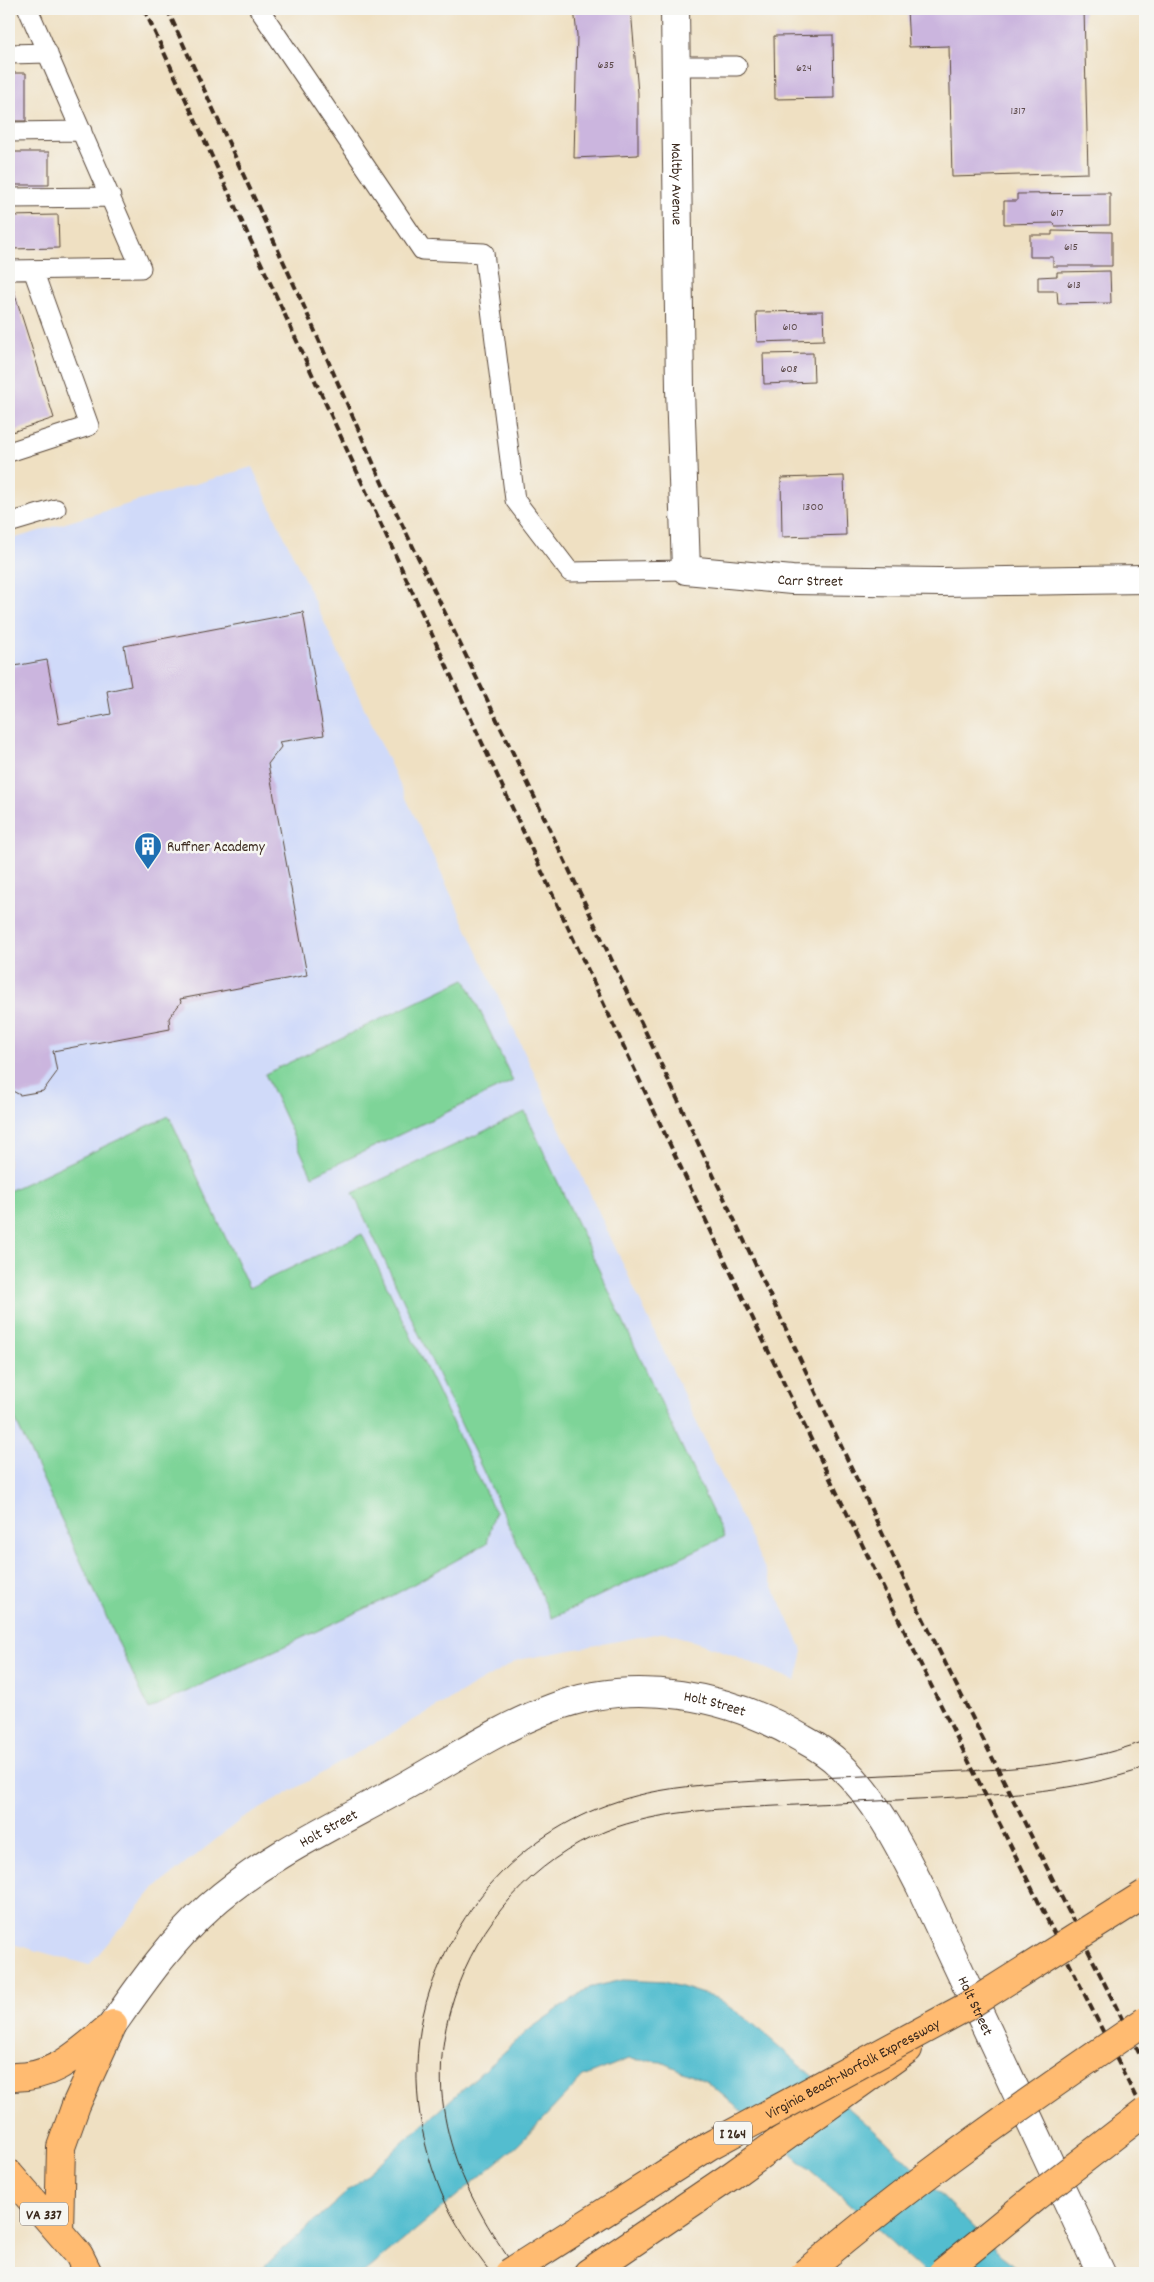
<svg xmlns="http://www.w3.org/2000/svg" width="1154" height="2282" font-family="Dekko,sans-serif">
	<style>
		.built { fill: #d0daf9 }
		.green { fill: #7ed498; stroke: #5c7f5b }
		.water { fill: #53bdcf; stroke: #477476 }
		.building { fill: #cbb5de }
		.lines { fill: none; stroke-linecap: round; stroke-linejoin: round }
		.lane-casing { stroke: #564537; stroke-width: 21 }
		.street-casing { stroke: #564537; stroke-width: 30 }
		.highway-casing { stroke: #564537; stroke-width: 30 }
		.lane { stroke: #fff; stroke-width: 19 }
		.street { stroke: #fff; stroke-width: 28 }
		.highway { stroke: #ffbb71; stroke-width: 28 }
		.tram { stroke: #3b2a1e; stroke-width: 1 }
		.rail { stroke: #3b2a1e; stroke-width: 4; stroke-dasharray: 8 4; stroke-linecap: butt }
		.highway-bridge-casing { stroke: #564537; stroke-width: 30; stroke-linecap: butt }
		.highway-bridge { stroke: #ffbb71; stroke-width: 28 }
		.labels { text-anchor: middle; stroke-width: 5; stroke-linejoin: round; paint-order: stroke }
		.number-label { font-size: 12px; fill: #5f4d4e }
		.shield { fill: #f6f6f2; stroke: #73675e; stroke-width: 1 }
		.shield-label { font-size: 14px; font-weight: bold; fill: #3b2a1e }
		.street-label { font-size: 15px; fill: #3b2a1e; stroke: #f6f6f2 }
		.poi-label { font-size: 15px; fill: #3b2a1e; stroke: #f6f6f2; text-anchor: start }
	</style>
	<rect width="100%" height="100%" fill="#f6f6f2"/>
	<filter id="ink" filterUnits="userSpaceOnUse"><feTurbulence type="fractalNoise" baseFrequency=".02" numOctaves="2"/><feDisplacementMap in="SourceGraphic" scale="10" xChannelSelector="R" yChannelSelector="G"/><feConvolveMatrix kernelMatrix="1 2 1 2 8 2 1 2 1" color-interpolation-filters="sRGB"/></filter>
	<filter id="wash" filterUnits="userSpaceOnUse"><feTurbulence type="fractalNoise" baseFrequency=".0096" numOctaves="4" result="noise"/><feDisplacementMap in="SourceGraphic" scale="20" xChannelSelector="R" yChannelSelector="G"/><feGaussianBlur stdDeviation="1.12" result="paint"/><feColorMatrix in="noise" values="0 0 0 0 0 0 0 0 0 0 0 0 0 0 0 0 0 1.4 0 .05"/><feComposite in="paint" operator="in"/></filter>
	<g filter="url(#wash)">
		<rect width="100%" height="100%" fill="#efe0c2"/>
		<path class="built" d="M 252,467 L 803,1651 L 796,1681 L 718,1649 L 665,1632 L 518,1660 L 239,1821 L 155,1888 L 89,1965 L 9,1943 L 9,540 Z"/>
		<path class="green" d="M 465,979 L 513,1081 L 312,1176 L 265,1074 Z
			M 525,1112 L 724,1537 L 552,1618 L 353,1193 Z
			M 169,1116 L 249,1288 L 362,1234 L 495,1512 L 487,1543 L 392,1596 L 149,1709 L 9,1406 L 9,1191 Z"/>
		<path class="water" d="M 623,1980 L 665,1982 L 716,1998 L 751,2022 L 885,2140 L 1002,2256 L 1025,2273 L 925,2273 L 844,2199 L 706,2081 L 662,2062 L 628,2059 L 583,2077 L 518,2145 L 364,2273 L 259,2273 L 271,2260 L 530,2029 L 588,1988 Z"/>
		<g id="blocks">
			<path class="building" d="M 574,9 L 631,9 L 638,93 L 638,155 L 574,158 L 577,35 Z
				M 907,9 L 1084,9 L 1088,173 L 952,177 L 949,46 L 909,47 Z
				M 833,35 L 834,98 L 775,99 L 774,36 Z
				M 9,73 L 26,73 L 26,121 L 9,121 Z
				M 9,152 L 49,152 L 49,185 L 9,185 Z
				M 1110,193 L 1110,225 L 1055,226 L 1054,223 L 1004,224 L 1004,201 L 1017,201 L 1017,194 Z
				M 58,215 L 59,248 L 9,249 L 9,216 Z
				M 1052,231 L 1112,232 L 1112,266 L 1053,266 L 1053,257 L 1030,257 L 1030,235 L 1052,235 Z
				M 1110,271 L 1111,303 L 1058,304 L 1057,291 L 1038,291 L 1038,277 L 1057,276 L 1057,272 Z
				M 11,282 L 54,418 L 9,433 L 9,283 Z
				M 823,311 L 824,340 L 757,342 L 756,312 Z
				M 813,353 L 814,382 L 764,384 L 763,354 Z
				M 844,476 L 846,535 L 782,537 L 781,478 Z
				M 303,612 L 324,735 L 279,742 L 281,747 L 268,764 L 307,975 L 180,999 L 181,1002 L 169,1018 L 170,1029 L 53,1051 L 57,1072 L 43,1091 L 20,1095 L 9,1089 L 9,667 L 47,660 L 59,724 L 111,714 L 107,691 L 131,686 L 124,646 Z"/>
		</g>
	</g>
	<g filter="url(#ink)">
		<use href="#blocks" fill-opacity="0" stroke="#564537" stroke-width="1"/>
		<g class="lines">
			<g class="lane-casing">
				<path id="lane" d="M 259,9 L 422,250 L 484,253 L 515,500 L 570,572 L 686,570
					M 9,54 L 48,53
					M 675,66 L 737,66
					M 9,132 L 82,131
					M 9,198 L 111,197
					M 9,270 L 141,268 L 28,9
					M 9,452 L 89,426 L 33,270
					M 9,523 L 56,509"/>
			</g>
			<g class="street-casing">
				<g id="street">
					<path id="s1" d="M 675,9 L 680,389 L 686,570 L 792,580 L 940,582 L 1145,579"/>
					<path id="s2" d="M 113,2024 C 142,1983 171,1941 209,1907 C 266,1856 339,1823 405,1786 C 453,1759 501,1727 552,1708 C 634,1676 730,1695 803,1739 C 816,1746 830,1755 840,1765 C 876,1799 898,1843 920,1886 L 1101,2273"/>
				</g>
			</g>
			<g class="highway-casing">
				<path id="highway" d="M 9,2077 C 52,2079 75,2056 106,2030
					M 9,2174 L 79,2255 L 88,2273
					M 59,2231 L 61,2147 L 76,2105 L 113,2024
					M 588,2273 L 731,2176 L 908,2049"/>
			</g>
			<use href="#lane" class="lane"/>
			<use href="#street" class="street"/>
			<use href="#highway" class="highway"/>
			<path class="tram" d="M 491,2273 C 472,2248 453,2222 441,2192 C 415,2129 408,2056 430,1990 C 466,1885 548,1811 658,1791 C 702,1783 747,1782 791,1779 C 842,1777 892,1775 942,1772 C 1014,1769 1076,1766 1145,1741
				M 519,2273 C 458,2188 420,2103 454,1997 C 478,1923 533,1860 606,1831 C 659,1810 720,1809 776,1806 C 830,1803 884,1801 938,1798 C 1012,1794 1074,1792 1145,1768"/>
			<path class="rail" d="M 144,9 C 380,520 612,1033 859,1538 C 953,1732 1050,1924 1145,2116
				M 167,9 L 302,302 L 383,485 L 547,823 L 911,1594 L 1145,2065"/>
			<g class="highway-bridge-casing">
				<g id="highway-bridge">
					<path id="s3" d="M 509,2273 L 709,2146 L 966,2007 L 1145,1894"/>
					<path d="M 805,2273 C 914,2180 1027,2102 1145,2021"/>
					<path d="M 942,2273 L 1034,2198 L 1145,2112"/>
				</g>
			</g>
			<use href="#highway-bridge" class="highway-bridge"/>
		</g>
	</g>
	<defs>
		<g id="building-pin" transform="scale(1.4375)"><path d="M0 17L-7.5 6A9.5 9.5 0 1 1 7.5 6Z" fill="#1f6fb2" stroke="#f6f6f2"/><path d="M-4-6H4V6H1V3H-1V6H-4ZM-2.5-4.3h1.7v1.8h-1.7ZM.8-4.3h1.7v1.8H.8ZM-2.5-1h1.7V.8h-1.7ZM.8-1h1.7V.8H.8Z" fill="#fff"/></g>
	</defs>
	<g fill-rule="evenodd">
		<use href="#building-pin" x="148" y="846"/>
	</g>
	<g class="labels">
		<g class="number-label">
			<text x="606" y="68">635</text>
			<text x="804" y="71">624</text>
			<text x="1018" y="114">1317</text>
			<text x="1057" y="216">617</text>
			<text x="1071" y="250">615</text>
			<text x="1074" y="288">613</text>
			<text x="790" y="330">610</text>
			<text x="789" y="372">608</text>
			<text x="813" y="510">1300</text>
		</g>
		<g class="shield">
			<rect x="714" y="2121.5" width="38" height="23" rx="4"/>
			<rect x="20" y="2202.5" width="48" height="23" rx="4"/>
		</g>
		<g class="shield-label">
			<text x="733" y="2138">I 264</text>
			<text x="44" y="2219">VA 337</text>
		</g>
		<g class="street-label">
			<text dy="5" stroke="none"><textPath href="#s1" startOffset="175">Maltby Avenue</textPath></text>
			<text dy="5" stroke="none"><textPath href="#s1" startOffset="686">Carr Street</textPath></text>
			<text dy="5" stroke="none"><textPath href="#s2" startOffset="715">Holt Street</textPath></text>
			<text dy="5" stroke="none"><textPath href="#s2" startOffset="295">Holt Street</textPath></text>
			<text dy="5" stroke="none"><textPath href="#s2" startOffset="1134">Holt Street</textPath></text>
			<text dy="5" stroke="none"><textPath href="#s3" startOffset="400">Virginia Beach-Norfolk Expressway</textPath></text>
		</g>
		<g class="poi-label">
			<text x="167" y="851">Ruffner Academy</text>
		</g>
	</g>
	<rect width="1154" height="2282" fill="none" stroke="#f6f6f2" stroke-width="30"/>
</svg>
